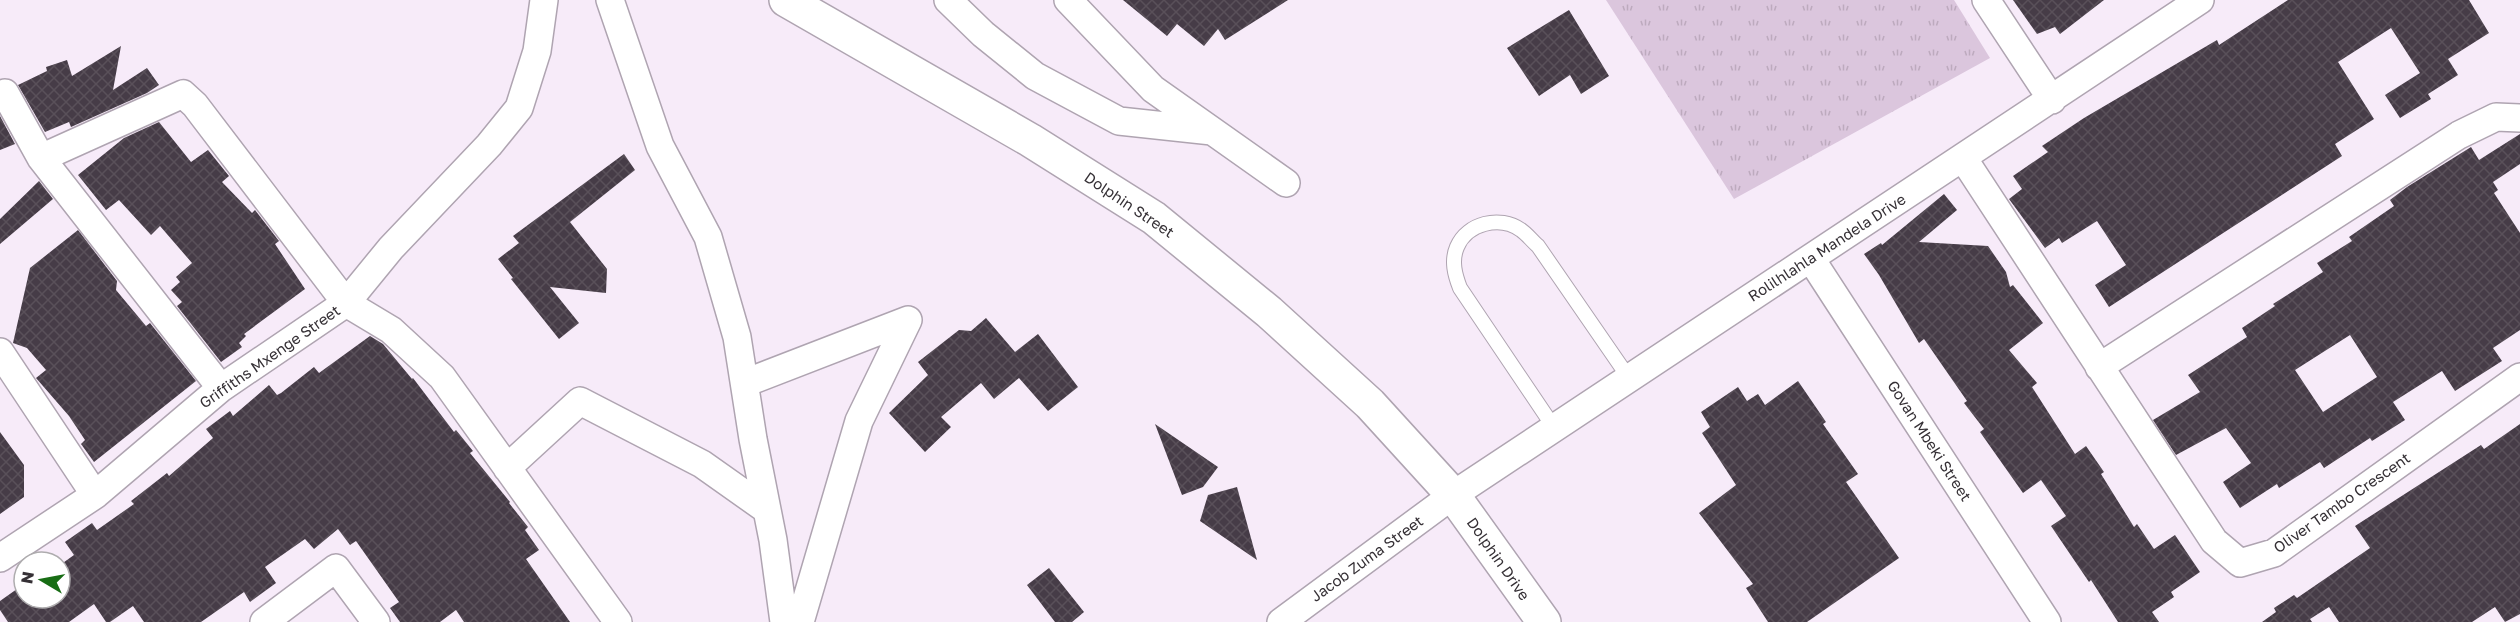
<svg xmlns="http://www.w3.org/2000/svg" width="2520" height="622" font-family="'Golos Text',sans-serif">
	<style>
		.grass { fill: url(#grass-tufts) }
		.building { fill: url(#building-cross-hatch); fill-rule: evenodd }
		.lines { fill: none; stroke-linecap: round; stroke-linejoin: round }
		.service-casing { stroke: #afa4b1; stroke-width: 16 }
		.minor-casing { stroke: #afa4b1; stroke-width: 30 }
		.tertiary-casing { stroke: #afa4b1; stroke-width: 36 }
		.service { stroke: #fff; stroke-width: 14 }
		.minor { stroke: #fff; stroke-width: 27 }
		.tertiary { stroke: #fff; stroke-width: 33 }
		.labels { text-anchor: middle; stroke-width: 6; stroke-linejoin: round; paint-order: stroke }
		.street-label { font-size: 15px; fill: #353035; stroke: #fff }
	</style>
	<defs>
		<pattern id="grass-tufts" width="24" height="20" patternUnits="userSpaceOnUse" patternTransform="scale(1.5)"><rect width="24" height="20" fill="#dbc6dd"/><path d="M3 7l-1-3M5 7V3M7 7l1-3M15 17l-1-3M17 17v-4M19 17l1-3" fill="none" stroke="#bdaabe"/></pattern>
		<pattern id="building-cross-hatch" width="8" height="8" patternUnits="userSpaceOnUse" patternTransform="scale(1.5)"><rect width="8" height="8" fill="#463c47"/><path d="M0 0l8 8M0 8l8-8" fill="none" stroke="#595059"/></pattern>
	</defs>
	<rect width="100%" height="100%" fill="#f7ebf9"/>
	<path class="grass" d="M 1606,0 L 1954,0 L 1990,58 L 1734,199 Z"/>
	<path class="building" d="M 1123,0 L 1288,0 L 1225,40 L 1218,29 L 1204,46 L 1177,24 L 1167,36 Z
		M 2013,0 L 2104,0 L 2060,34 L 2055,27 L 2037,34 Z
		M 2288,0 L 2469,0 L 2489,33 L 2448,59 L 2458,75 L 2428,94 L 2431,99 L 2400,118 L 2385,95 L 2420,73 L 2391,28 L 2338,62 L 2374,119 L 2335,144 L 2342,156 L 2109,307 L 2095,285 L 2126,265 L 2097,221 L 2062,243 L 2059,238 L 2045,248 L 2009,199 L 2022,189 L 2013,176 L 2048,152 L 2042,146 L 2084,118 L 2217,40 L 2219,45 Z
		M 1569,10 L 1609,76 L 1581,94 L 1570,75 L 1539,96 L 1507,48 Z
		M 121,46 L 113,90 L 147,68 L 159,85 L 147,93 L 71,127 L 69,122 L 45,132 L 18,85 L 47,71 L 46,67 L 67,60 L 72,76 Z
		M 0,116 L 15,144 L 0,150 Z
		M 159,122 L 191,162 L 208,150 L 229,176 L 222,182 L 252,213 L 255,210 L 279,241 L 275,244 L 305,289 L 244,334 L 246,336 L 239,343 L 242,347 L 221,362 L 177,306 L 182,302 L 171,290 L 180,282 L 176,277 L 192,263 L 160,226 L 151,235 L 119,200 L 106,210 L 78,175 L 124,138 Z
		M 2520,134 L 2520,164 L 2493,182 L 2498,190 L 2494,193 L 2520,233 L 2520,330 L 2493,348 L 2502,361 L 2455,391 L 2442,371 L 2393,402 L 2405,420 L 2372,441 L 2370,438 L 2324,468 L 2320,462 L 2279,488 L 2277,484 L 2240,508 L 2223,482 L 2251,463 L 2226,428 L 2176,455 L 2153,420 L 2200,392 L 2188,375 L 2247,337 L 2242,328 L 2275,306 L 2273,304 L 2323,272 L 2317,263 L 2352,241 L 2349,237 L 2394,206 L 2390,200 L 2407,187 L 2471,147 L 2479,160 ZM 2350,335 L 2377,377 L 2323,412 L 2295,370 Z
		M 624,154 L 635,170 L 570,222 L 607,269 L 606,293 L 550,287 L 579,323 L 559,339 L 511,279 L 513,278 L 498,259 L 519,243 L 513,236 Z
		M 39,181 L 53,199 L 0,244 L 0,219 Z
		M 1944,194 L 1957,210 L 1919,242 L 1988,246 L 2006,272 L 2010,287 L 2013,285 L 2043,323 L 2009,350 L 2037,383 L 2032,387 L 2075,454 L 2086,446 L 2104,472 L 2101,474 L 2134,527 L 2137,524 L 2154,549 L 2175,535 L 2200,572 L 2171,592 L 2174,597 L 2152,612 L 2159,622 L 2118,622 L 2091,580 L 2089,582 L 2051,526 L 2066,516 L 2041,480 L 2023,493 L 1980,432 L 1984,429 L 1964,403 L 1967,401 L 1924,339 L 1919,343 L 1879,275 L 1864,254 L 1881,243 L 1882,245 Z
		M 78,230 L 117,281 L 116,290 L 146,326 L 150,323 L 196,381 L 94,462 L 81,444 L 85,440 L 69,416 L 36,378 L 46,370 L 27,348 L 13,343 L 30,268 Z
		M 986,318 L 1015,352 L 1038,334 L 1078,387 L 1048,411 L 1019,378 L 994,399 L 981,383 L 941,417 L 951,427 L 925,452 L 889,413 L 928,375 L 918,362 L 959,330 L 971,331 Z
		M 370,336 L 383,344 L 412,379 L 413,378 L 454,432 L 456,430 L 473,451 L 470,453 L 510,502 L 509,503 L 528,527 L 525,530 L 539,550 L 526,559 L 570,622 L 464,622 L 456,610 L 440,622 L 400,622 L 390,608 L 399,602 L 356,541 L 350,545 L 338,529 L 314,549 L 305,539 L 265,567 L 276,583 L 250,602 L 244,592 L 201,622 L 144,622 L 133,606 L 110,622 L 106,622 L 94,604 L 69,622 L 8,622 L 0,610 L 0,601 L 24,584 L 24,598 L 60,598 L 60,565 L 74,555 L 65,542 L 92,523 L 97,530 L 134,504 L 131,501 L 167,473 L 169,476 L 213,438 L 206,429 L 230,411 L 233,416 L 269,385 L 277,395 L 281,393 L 314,367 L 319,373 Z
		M 1798,381 L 1826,422 L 1823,424 L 1858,474 L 1846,482 L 1899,558 L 1807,622 L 1768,622 L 1746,588 L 1753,584 L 1699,513 L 1736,485 L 1702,433 L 1710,427 L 1701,412 L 1738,387 L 1747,401 L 1758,394 L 1765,405 Z
		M 1155,424 L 1218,467 L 1203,487 L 1182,495 Z
		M 2520,424 L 2520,614 L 2505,622 L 2495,607 L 2472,622 L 2339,622 L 2329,607 L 2310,619 L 2312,622 L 2262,622 L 2276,612 L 2274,608 L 2294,595 L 2297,598 L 2370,548 L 2355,526 L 2481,445 L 2484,449 Z
		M 0,432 L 24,465 L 24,497 L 0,514 Z
		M 1237,487 L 1257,560 L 1200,521 L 1208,495 Z
		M 1049,568 L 1084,612 L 1072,622 L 1055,622 L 1027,585 Z"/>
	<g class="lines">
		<g class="service-casing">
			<path id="service" d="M 1555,429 L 1460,288 C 1455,275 1451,261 1457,247 C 1467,223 1500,215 1521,230 C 1527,234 1532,241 1538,246 L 1629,378"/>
		</g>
		<g class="minor-casing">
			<path id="minor" d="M 610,0 L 660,146 L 708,237 L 737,337 L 753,439 L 773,540 L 784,622
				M 948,0 L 983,34 L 1035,76 L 1119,121 L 1212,131
				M 1068,0 L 1153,89 L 1286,183
				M 1986,0 L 2052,100
				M 5,93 L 41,158 L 221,388
				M 41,158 L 183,94 L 195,105 L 346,303 L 391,330 L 442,377 L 618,622
				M 1963,158 L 2214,541 L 2240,563 L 2274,553 L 2520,377
				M 1811,259 L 2047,622
				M 0,352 L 95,495
				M 2099,367 L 2459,135 L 2496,117 L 2520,118
				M 745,383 L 908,320 L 859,421 L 800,622
				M 507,468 L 580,401 L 702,464 L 767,510
				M 0,558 L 95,495 L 221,388 L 346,303 L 391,248 L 489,145 L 519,108 L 537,51 L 544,0
				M 264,622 L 336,568 L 376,622
				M 1281,622 L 1453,495 L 2200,0"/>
		</g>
		<g class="tertiary-casing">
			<path id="tertiary" d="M 786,0 L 1030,140 L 1154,218 L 1269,312 L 1370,404 L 1453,495 L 1544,622"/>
		</g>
		<use href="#service" class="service"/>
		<use href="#minor" class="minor"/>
		<use href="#tertiary" class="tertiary"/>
	</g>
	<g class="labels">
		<g class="street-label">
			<text transform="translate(1129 205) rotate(34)" y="5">Dolphin Street</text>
			<text transform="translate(1827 248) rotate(-33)" y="5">Rolilhlahla Mandela Drive</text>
			<text transform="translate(270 357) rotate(-35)" y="5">Griffiths Mxenge Street</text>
			<text transform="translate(1929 441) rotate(57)" y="5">Govan Mbeki Street</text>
			<text transform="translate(2342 503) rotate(-35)" y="5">Oliver Tambo Crescent</text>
			<text transform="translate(1367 559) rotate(-36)" y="5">Jacob Zuma Street</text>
			<text transform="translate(1498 559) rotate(55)" y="5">Dolphin Drive</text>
		</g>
	</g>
	<g transform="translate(42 580) rotate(280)"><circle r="28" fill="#ffffff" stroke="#aeacae" stroke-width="1.5"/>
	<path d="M0-4.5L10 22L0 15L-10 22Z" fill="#186d15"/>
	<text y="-9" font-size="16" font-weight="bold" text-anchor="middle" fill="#353035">N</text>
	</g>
</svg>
